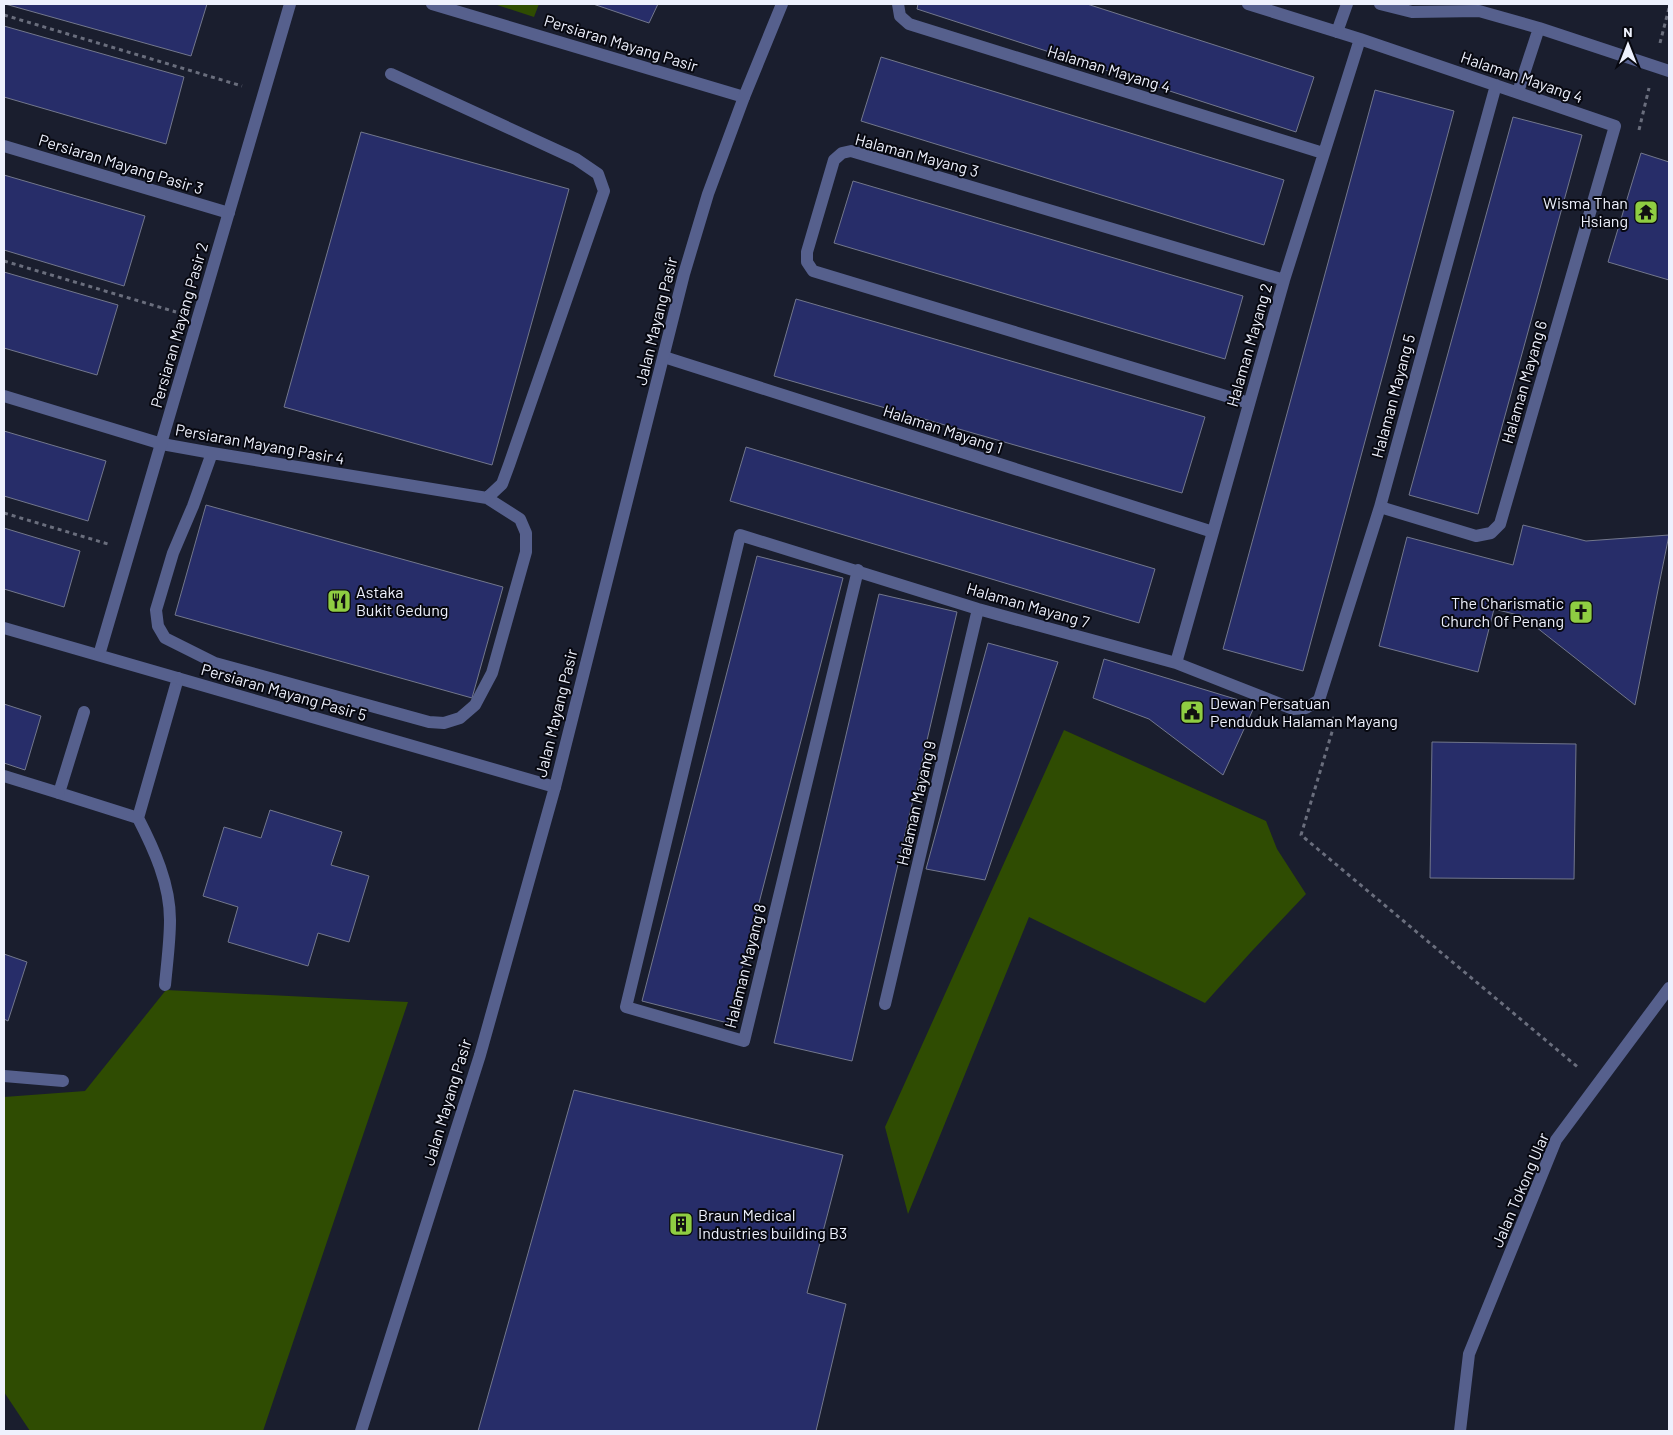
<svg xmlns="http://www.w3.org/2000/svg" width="1673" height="1435" font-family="Barlow,sans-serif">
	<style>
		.green { fill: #2f4c02 }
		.building { fill: #272d69; stroke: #72778c }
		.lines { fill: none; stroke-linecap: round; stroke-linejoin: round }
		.path { stroke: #6a6e7d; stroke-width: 3; stroke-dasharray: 4 4; stroke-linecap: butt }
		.service { stroke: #56608d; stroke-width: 12 }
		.minor { stroke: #56608d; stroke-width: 12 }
		.tertiary { stroke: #56608d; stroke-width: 12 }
		.labels { text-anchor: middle; stroke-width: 4; stroke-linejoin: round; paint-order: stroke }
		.street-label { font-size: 16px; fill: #eef1fd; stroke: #070810 }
		.poi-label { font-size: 16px; fill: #eef1fd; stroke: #070810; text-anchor: start }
	</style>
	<rect width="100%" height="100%" fill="#1a1e2e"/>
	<path class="green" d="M 494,4 L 539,4 L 534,17 Z
		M 1064,730 L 1266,821 L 1277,849 L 1306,894 L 1251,952 L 1205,1003 L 1029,917 L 908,1214 L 885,1127 Z
		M 166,990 L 408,1002 L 263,1431 L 30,1431 L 4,1392 L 4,1097 L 85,1091 Z"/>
	<path class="building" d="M 5,4 L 207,4 L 191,56 Z
		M 593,4 L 658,4 L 649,23 Z
		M 918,4 L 1087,4 L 1314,77 L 1296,132 L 917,9 Z
		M 4,26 L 184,77 L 166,144 L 4,97 Z
		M 881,57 L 1284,180 L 1264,245 L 861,121 Z
		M 1375,90 L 1454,111 L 1303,671 L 1223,649 Z
		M 1513,117 L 1582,135 L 1478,514 L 1409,495 Z
		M 361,132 L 569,189 L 492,465 L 284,407 Z
		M 1641,153 L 1669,162 L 1669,280 L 1608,262 Z
		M 4,175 L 145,216 L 124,286 L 4,250 Z
		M 853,181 L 1243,296 L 1225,359 L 834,243 Z
		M 4,272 L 118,305 L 97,375 L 4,348 Z
		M 796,299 L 1205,417 L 1182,493 L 774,376 Z
		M 4,431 L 106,461 L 88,521 L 4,496 Z
		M 746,447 L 1155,569 L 1139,623 L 730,501 Z
		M 206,505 L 503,587 L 472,698 L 175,615 Z
		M 1523,525 L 1586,541 L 1669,535 L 1635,705 L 1522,616 L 1494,609 L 1478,672 L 1379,646 L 1407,537 L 1513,565 Z
		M 4,528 L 80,551 L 64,607 L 4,589 Z
		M 757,556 L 843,578 L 728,1023 L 642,1001 Z
		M 879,594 L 957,612 L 852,1061 L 774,1043 Z
		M 988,643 L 1058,662 L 985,880 L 926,869 Z
		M 1104,659 L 1255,705 L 1223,775 L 1149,719 L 1093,698 Z
		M 4,704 L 41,716 L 25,770 L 4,763 Z
		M 1432,742 L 1576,744 L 1574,879 L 1430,878 Z
		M 270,810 L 342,832 L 331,865 L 369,876 L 349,942 L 318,933 L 308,966 L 228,942 L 238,907 L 203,896 L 224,827 L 261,838 Z
		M 4,954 L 27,962 L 8,1021 L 4,1019 Z
		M 574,1090 L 843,1155 L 807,1293 L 846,1304 L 816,1431 L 478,1431 Z"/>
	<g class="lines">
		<path class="path" d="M 4,15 L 242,86
			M 1660,43 L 1669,8
			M 1639,130 L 1649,88
			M 4,261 L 176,312
			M 4,513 L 108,544
			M 1332,717 L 1335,722 L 1301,835 L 1580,1069"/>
		<path class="service" d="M 391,74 L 576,159 L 598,174 L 604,191 L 509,465 L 502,484 L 487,498
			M 162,444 L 212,453 L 487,498 L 520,519 L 526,533 L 526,552 L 492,673 L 475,705 L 460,718 L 444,723 L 429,722 L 215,663 L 165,638 L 158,626 L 156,610 L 173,553 L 193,506 L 212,453
			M 84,712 L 59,793 L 138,818 L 178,678
			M 138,818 C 154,849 170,884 170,920 C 170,941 167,963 165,985"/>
		<path class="minor" d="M 432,4 L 744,97
			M 898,4 L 900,16 L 909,24 L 1323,153
			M 1248,4 L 1360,39 L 1615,126 L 1500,524 L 1491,533 L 1476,536 L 1380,507
			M 1380,4 L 1412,12 L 1479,11 L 1539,28 L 1669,71
			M 1337,32 L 1347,4
			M 1518,92 L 1539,28
			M 4,146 L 229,213
			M 664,357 L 1213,532
			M 4,396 L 162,444
			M 1249,403 L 813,271 L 807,262 L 807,252 L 834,160 L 842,153 L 851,151 L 1284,280
			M 858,570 L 744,1041 L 626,1007 L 740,535 L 978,609 L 1176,663 L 1293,709 L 1306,708 L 1319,700 L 1380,507 L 1496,85
			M 4,628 L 555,787
			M 99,655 L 290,4
			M 1176,663 L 1284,280 L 1360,39
			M 4,776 L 59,793
			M 885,1004 L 978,609
			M 4,1076 L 63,1081
			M 1460,1431 L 1469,1354 L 1556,1140 L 1669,988"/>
		<path class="tertiary" d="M 361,1431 L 480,1055 L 555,787 L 684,274 L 708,194 L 744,97 L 782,4"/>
	</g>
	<defs>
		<g id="temple-square" transform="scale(1.25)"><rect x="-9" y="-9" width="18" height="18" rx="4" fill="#8fcd42" stroke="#070810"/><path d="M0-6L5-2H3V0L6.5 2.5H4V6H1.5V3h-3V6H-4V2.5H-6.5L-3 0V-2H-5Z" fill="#111"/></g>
		<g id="restaurant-square" transform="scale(1.25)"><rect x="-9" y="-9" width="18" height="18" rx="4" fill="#8fcd42" stroke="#070810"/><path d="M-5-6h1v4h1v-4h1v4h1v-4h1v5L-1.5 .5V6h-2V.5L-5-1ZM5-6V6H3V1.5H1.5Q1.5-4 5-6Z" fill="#111"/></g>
		<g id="church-square" transform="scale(1.25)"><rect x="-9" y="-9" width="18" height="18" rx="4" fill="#8fcd42" stroke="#070810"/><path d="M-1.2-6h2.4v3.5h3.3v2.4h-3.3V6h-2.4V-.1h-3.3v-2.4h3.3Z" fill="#111"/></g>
		<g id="civic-square" transform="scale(1.25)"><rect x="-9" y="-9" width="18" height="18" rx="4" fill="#8fcd42" stroke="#070810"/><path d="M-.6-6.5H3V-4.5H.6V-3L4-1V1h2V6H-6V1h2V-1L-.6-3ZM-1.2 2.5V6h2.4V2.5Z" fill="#111"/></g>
		<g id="building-square" transform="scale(1.25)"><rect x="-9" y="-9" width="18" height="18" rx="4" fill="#8fcd42" stroke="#070810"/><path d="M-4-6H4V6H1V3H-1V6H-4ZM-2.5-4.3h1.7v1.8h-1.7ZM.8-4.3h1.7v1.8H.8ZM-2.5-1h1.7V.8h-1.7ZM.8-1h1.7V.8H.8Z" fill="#111"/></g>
	</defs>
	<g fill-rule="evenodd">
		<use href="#temple-square" x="1646" y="212"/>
		<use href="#restaurant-square" x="339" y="601"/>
		<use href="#church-square" x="1581" y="612"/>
		<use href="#civic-square" x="1192" y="712"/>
		<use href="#building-square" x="681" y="1224"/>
	</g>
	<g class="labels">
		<g class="street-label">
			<text transform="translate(621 43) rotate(17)" y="6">Persiaran Mayang Pasir</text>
			<text transform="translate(1109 69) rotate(17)" y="6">Halaman Mayang 4</text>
			<text transform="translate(1522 77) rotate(19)" y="6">Halaman Mayang 4</text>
			<text transform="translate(917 155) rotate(15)" y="6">Halaman Mayang 3</text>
			<text transform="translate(121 164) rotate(17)" y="6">Persiaran Mayang Pasir 3</text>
			<text transform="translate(656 321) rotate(-76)" y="6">Jalan Mayang Pasir</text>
			<text transform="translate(179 325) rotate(-74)" y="6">Persiaran Mayang Pasir 2</text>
			<text transform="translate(1249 345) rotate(-74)" y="6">Halaman Mayang 2</text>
			<text transform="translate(1524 382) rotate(-74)" y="6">Halaman Mayang 6</text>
			<text transform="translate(1393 396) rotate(-75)" y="6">Halaman Mayang 5</text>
			<text transform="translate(943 429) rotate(18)" y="6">Halaman Mayang 1</text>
			<text transform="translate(260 444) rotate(10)" y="6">Persiaran Mayang Pasir 4</text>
			<text transform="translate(1028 605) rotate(16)" y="6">Halaman Mayang 7</text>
			<text transform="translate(284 692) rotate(16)" y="6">Persiaran Mayang Pasir 5</text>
			<text transform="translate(556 713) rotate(-76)" y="6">Jalan Mayang Pasir</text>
			<text transform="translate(916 803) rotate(-77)" y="6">Halaman Mayang 9</text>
			<text transform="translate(745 966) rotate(-76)" y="6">Halaman Mayang 8</text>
			<text transform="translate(447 1102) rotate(-73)" y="6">Jalan Mayang Pasir</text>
			<text transform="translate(1520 1190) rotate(-67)" y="6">Jalan Tokong Ular</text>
		</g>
		<g class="poi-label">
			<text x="1628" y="209" text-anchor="end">Wisma Than<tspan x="1628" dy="18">Hsiang</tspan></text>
			<text x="356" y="598">Astaka<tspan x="356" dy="18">Bukit Gedung</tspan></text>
			<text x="1564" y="609" text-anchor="end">The Charismatic<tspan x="1564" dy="18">Church Of Penang</tspan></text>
			<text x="1210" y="709">Dewan Persatuan<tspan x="1210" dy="18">Penduduk Halaman Mayang</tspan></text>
			<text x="698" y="1221">Braun Medical<tspan x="698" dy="18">Industries building B3</tspan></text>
		</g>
	</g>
	<rect width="1673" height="1435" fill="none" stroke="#eef1fd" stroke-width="10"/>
	<g transform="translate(1628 45)" stroke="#070810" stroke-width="4" paint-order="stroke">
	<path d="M0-4L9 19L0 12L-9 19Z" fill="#eef1fd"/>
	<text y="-8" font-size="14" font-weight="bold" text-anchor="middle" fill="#eef1fd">N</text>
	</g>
</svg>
